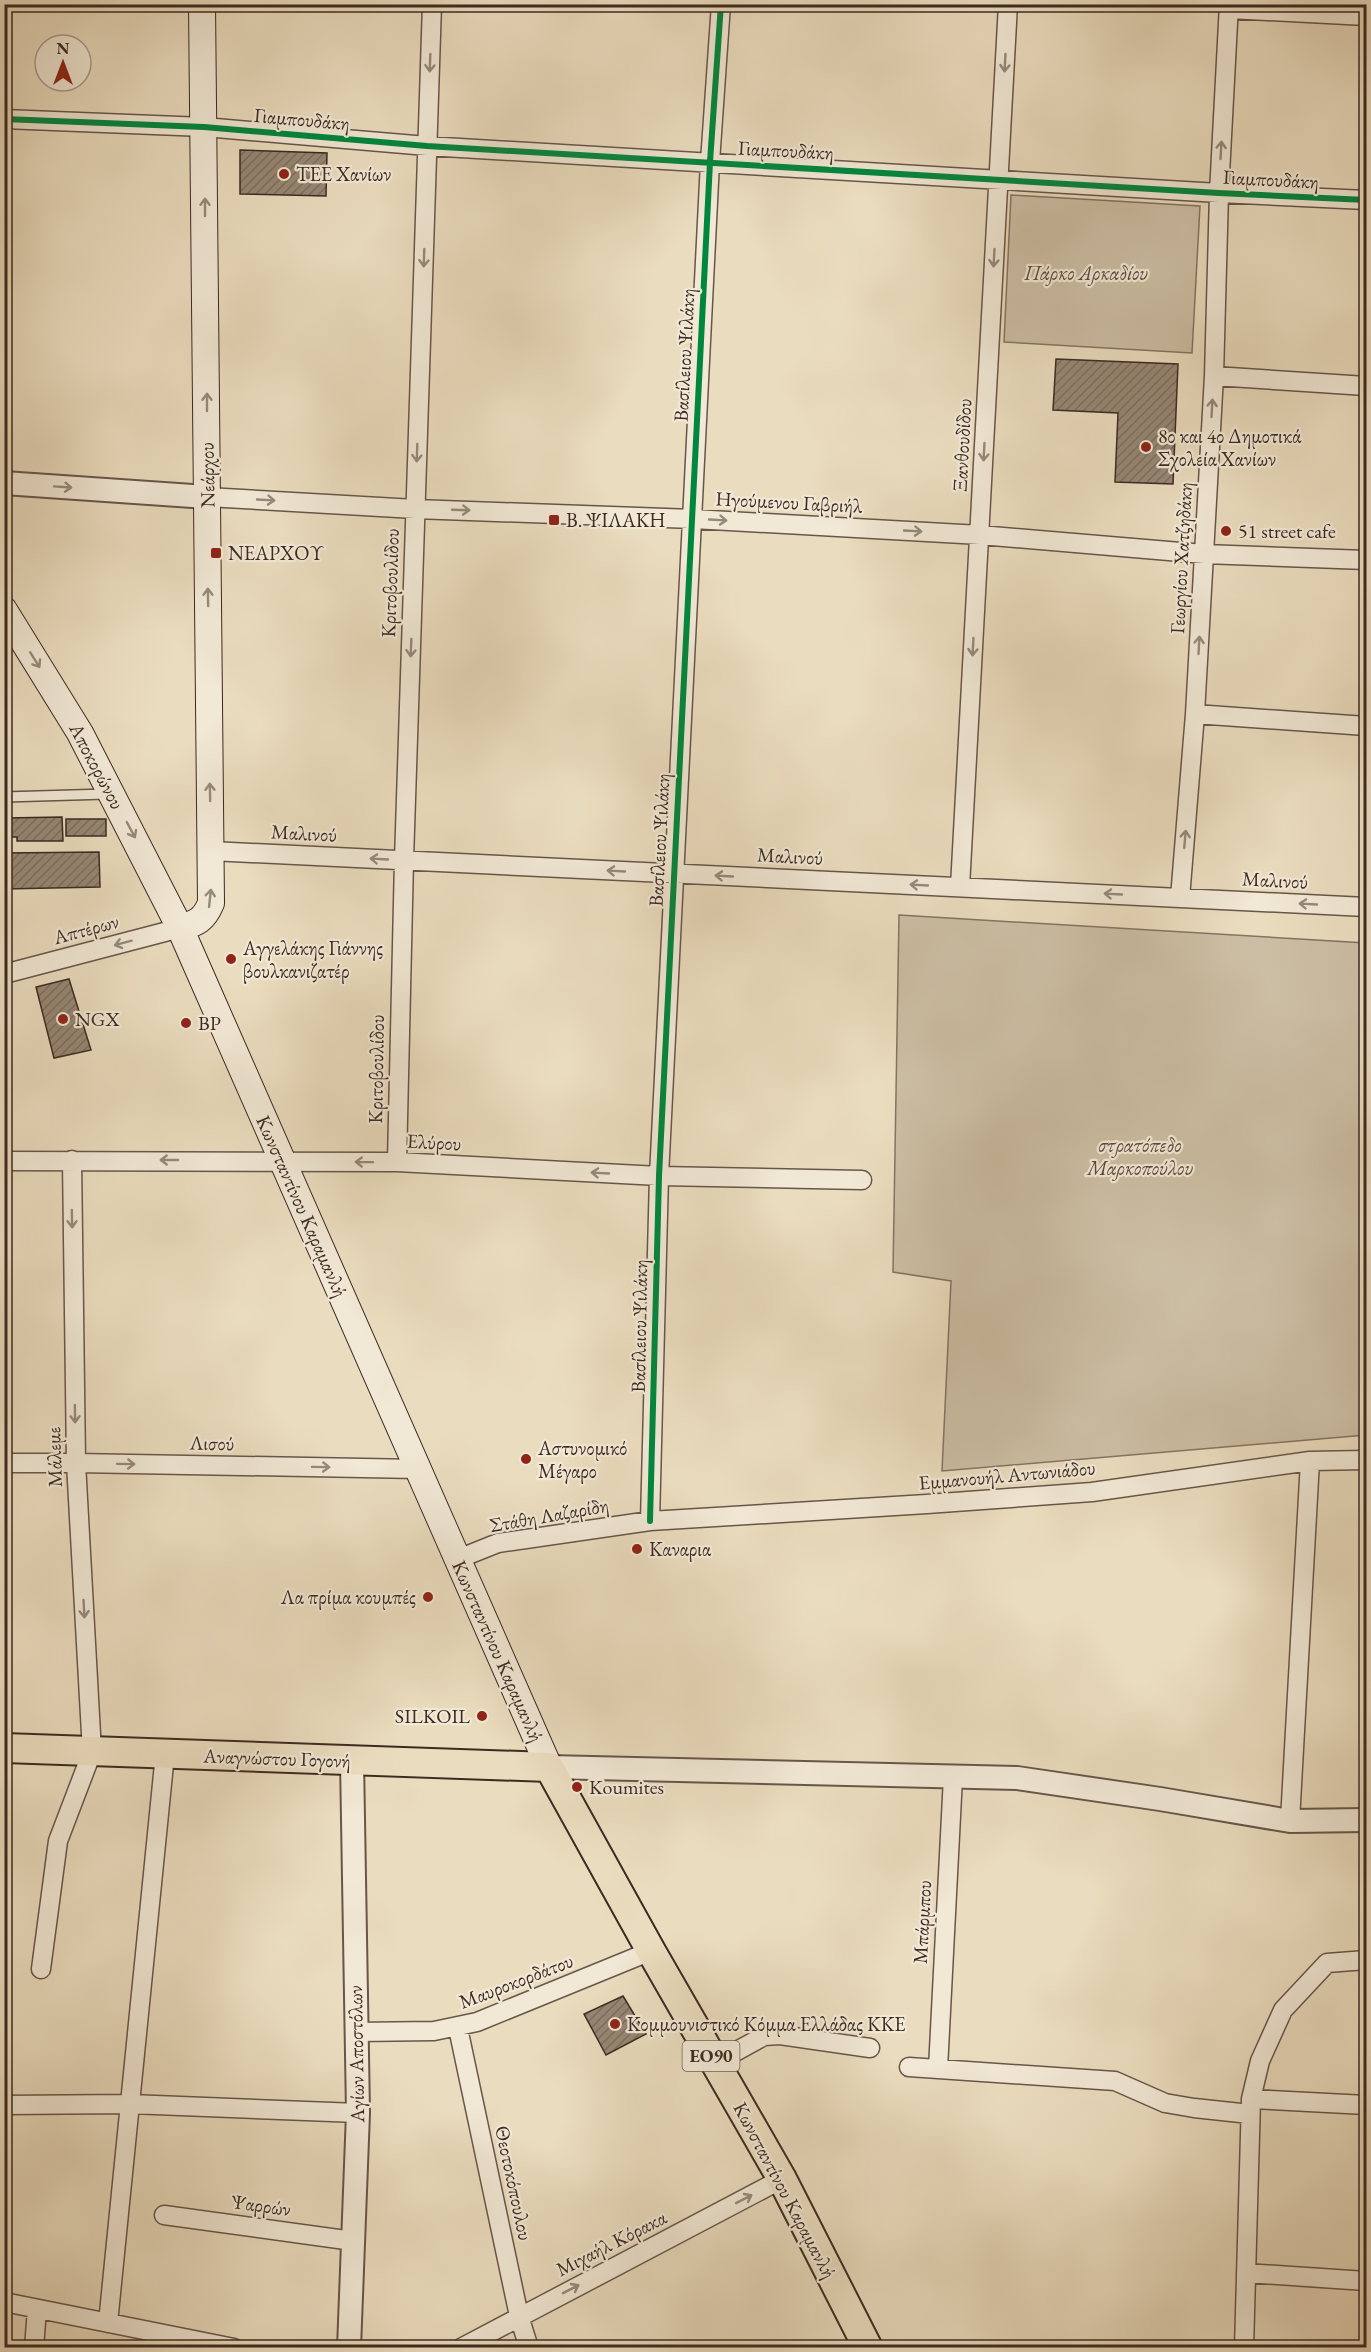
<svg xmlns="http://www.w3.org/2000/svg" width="1371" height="2352" font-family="'EB Garamond',serif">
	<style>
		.park { fill: #ccbea4; stroke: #847464; stroke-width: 1.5 }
		.building { fill: url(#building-hatch); stroke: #3c2a23; stroke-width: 1.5 }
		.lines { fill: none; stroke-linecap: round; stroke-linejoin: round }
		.service-casing { stroke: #68564a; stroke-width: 12 }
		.minor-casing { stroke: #68564a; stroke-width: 21 }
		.tertiary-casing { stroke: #68564a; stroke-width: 26 }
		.secondary-casing { stroke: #3c2a23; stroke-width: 28 }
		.primary-casing { stroke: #3c2a23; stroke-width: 32 }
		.service { stroke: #f1e8d5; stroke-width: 9 }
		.minor { stroke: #f1e8d5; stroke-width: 18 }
		.tertiary { stroke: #f1e8d5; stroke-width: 22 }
		.secondary { stroke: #f1e8d5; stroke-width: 26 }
		.primary { stroke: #eadcbe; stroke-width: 28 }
		.cycleway-casing { stroke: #f1e8d5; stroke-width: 10 }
		.cycleway { stroke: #00873e; stroke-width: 6 }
		.oneway { stroke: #96897c }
		.poi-dot { fill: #8f2418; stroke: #f1e8d5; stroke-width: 2 }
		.labels { text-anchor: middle; stroke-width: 4.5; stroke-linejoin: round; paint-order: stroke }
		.shield { fill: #f1e8d5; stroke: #726358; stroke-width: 1.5 }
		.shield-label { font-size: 18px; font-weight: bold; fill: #3c2a23 }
		.street-label { font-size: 20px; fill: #3c2a23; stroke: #f1e8d5 }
		.poi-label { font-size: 20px; fill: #3c2a23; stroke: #f1e8d5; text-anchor: start }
		.park-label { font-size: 20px; font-style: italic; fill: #59483d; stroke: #f1e8d5 }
	</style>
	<defs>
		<pattern id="building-hatch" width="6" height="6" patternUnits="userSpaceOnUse" patternTransform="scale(1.5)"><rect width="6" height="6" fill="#968774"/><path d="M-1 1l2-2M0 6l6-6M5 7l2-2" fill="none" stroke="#7c6f5f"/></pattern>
	</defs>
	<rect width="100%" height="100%" fill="#eadcbe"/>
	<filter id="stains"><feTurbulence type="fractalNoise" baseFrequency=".00333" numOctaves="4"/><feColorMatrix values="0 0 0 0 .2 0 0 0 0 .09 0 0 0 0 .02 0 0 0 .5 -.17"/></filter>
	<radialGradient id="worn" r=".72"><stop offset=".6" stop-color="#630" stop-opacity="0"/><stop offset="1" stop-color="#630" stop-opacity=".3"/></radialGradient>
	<path class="park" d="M 1011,195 L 1200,206 L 1192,353 L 1004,342 Z
		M 899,915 L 1366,943 L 1366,1435 L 942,1471 L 951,1281 L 893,1272 Z"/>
	<path class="building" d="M 240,150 L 327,153 L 326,196 L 240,194 Z
		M 1056,359 L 1178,364 L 1173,484 L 1115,482 L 1118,413 L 1053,410 Z
		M 62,817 L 63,841 L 17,841 L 17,837 L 4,837 L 4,818 Z
		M 66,819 L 106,819 L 106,836 L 66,836 Z
		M 99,852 L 100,887 L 4,889 L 4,853 Z
		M 69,979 L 91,1050 L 54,1058 L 36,987 Z
		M 623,1996 L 646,2034 L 606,2055 L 584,2014 Z"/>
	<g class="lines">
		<g class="service-casing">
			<path id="service" d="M 4,797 L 107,794"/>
		</g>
		<g class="minor-casing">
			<path id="minor" d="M 1229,9 L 1366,16
				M 4,119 L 204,127 L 427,146 L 1219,193 L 1366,200
				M 1214,376 L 1366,386
				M 207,497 L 415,509 L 693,519 L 980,535 L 1204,554 L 1366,560
				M 1195,714 L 1366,726
				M 211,851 L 1366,907
				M 960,887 L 1008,4
				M 1180,898 L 1195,714 L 1214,376 L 1219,193 L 1229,4
				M 4,974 L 180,928
				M 4,1161 L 397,1162 L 659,1176 L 862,1180
				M 397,1162 L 404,860 L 432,4
				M 4,1463 L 76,1463 L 418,1469
				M 650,1521 L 659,1176 L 710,162 L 721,4
				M 458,1559 L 498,1543 L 650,1521 L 927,1504 L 1092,1492 L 1310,1461 L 1366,1460
				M 1290,1821 L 1310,1461
				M 41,1969 L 58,1841 L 92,1752 L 76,1463 L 72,1160
				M 458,2028 L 519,2316 L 529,2348
				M 356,2032 L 434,2031 L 477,2022 L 651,1951
				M 715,2063 L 764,2036 L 780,2035 L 870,2048
				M 909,2067 L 1115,2081 L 1165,2103 L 1194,2108 L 1250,2114
				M 938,2069 L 953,1777
				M 1251,2099 L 1366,2105
				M 4,2105 L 130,2104 L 358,2113
				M 164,2215 L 353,2241
				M 1246,2273 L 1366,2281
				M 4,2302 L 234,2348
				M 108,2323 L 165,1754
				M 34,2348 L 37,2309
				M 461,2348 L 782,2179
				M 1244,2348 L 1251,2099 L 1260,2061 L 1283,2010 L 1327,1963 L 1366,1960"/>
		</g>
		<g class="tertiary-casing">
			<path id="tertiary" d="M 4,483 L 207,497
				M 549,1767 L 1017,1778 L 1160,1799 L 1290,1821 L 1366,1820
				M 349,2348 L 358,2113 L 352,1760"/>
		</g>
		<g class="secondary-casing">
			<path id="secondary" d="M 4,610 L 80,733 L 180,928 L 549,1767
				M 180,928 C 197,923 204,920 211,903 L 202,4"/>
		</g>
		<g class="primary-casing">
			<path id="primary" d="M 4,1748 L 549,1767 L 651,1951 L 782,2179 L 868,2348"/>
		</g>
		<use href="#service" class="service"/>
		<use href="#minor" class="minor"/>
		<use href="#tertiary" class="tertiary"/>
		<use href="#secondary" class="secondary"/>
		<use href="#primary" class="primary"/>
		<g class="cycleway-casing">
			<path id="cycleway" d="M 4,119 L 204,127 L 427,146 L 1219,193 L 1366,200
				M 650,1521 L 659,1176 L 710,162 L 721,4"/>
		</g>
		<use href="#cycleway" class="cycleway"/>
	</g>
	<defs><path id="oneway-shaft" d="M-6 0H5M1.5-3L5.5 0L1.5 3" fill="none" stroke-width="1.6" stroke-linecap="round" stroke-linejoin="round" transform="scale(1.5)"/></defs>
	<g class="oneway">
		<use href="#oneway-shaft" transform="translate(430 63) rotate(92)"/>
		<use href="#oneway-shaft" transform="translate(1005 63) rotate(93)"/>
		<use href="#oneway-shaft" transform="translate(1221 150) rotate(-87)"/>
		<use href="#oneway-shaft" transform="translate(205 207) rotate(-90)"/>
		<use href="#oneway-shaft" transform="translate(424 258) rotate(92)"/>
		<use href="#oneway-shaft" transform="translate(994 258) rotate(93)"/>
		<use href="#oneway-shaft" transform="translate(207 402) rotate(-90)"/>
		<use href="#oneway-shaft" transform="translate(1212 408) rotate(-87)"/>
		<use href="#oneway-shaft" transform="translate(984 452) rotate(93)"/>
		<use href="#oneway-shaft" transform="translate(417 453) rotate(92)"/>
		<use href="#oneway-shaft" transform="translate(63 487) rotate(4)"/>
		<use href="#oneway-shaft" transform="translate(266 500) rotate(3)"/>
		<use href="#oneway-shaft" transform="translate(461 510) rotate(2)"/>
		<use href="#oneway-shaft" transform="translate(718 520) rotate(3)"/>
		<use href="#oneway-shaft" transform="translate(913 531) rotate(3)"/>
		<use href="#oneway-shaft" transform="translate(208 597) rotate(-91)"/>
		<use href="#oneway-shaft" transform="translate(1199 645) rotate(-87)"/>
		<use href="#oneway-shaft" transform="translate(973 647) rotate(93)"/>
		<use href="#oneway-shaft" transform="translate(411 648) rotate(92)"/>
		<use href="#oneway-shaft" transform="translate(35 660) rotate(58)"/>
		<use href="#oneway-shaft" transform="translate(210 792) rotate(-91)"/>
		<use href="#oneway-shaft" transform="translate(131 830) rotate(62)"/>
		<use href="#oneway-shaft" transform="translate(1185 839) rotate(-85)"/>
		<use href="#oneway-shaft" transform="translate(379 859) rotate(-177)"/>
		<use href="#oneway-shaft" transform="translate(616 871) rotate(-177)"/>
		<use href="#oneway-shaft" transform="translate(724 876) rotate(-177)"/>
		<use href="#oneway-shaft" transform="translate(919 885) rotate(-177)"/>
		<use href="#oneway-shaft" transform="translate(1113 894) rotate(-177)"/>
		<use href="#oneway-shaft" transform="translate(210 898) rotate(-84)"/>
		<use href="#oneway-shaft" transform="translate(1308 904) rotate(-177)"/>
		<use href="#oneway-shaft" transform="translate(123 943) rotate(165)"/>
		<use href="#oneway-shaft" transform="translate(169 1160) rotate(-180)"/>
		<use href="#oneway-shaft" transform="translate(364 1162) rotate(-179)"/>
		<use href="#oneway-shaft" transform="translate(600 1173) rotate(-177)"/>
		<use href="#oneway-shaft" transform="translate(72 1219) rotate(89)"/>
		<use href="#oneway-shaft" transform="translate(75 1414) rotate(89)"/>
		<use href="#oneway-shaft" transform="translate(126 1464) rotate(1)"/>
		<use href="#oneway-shaft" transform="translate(321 1467) rotate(1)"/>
		<use href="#oneway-shaft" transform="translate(84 1609) rotate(87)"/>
		<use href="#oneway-shaft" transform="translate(744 2199) rotate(-27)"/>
		<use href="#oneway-shaft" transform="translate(571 2289) rotate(-27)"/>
	</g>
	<g class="poi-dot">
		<circle cx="284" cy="174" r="6"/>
		<circle cx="1146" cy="447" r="6"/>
		<rect x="548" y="514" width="12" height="12" rx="3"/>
		<circle cx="1226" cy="531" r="6"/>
		<rect x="210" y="547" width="12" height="12" rx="3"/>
		<circle cx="231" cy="959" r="6"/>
		<circle cx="63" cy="1019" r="6"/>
		<circle cx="186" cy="1023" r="6"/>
		<circle cx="526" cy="1459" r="6"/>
		<circle cx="637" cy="1549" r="6"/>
		<circle cx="428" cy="1597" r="6"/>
		<circle cx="482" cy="1716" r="6"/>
		<circle cx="577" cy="1787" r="6"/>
		<circle cx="615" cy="2024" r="6"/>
	</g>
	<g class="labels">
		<rect class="shield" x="682.5" y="2041" width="57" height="30" rx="4.5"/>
		<g class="shield-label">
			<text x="711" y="2062">ΕΟ90</text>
		</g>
		<g class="street-label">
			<text transform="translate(302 119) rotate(5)" y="7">Γιαμπουδάκη</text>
			<text transform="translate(786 150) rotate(3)" y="7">Γιαμπουδάκη</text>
			<text transform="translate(1271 179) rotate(3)" y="7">Γιαμπουδάκη</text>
			<text transform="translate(684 355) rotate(-87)" y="7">Βασίλειου Ψιλάκη</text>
			<text transform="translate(962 445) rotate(-87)" y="7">Ξανθουδίδου</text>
			<text transform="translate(207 475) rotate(-91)" y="7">Νεάρχου</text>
			<text transform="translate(789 502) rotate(3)" y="7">Ηγούμενου Γαβριήλ</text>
			<text transform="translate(1181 558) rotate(-87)" y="7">Γεωργίου Χατζηδάκη</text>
			<text transform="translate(390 583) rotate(-88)" y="7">Κριτοβουλίδου</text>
			<text transform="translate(97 766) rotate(62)" y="7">Αποκορώνου</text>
			<text transform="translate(304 833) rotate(3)" y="7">Μαλινού</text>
			<text transform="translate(659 840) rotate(-87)" y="7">Βασίλειου Ψιλάκη</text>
			<text transform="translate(790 856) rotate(3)" y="7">Μαλινού</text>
			<text transform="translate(1275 880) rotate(3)" y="7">Μαλινού</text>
			<text transform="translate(86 929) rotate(-15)" y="7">Απτέρων</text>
			<text transform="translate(376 1069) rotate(-89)" y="7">Κριτοβουλίδου</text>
			<text transform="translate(434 1142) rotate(3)" y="7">Ελύρου</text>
			<text transform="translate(302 1206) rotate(66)" y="7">Κωνσταντίνου Καραμανλή</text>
			<text transform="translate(639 1326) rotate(-89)" y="7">Βασίλειου Ψιλάκη</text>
			<text transform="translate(212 1443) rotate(1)" y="7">Λισού</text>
			<text transform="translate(54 1457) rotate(-92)" y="7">Μάλεμε</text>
			<text transform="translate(1007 1475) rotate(-5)" y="7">Εμμανουήλ Αντωνιάδου</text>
			<text transform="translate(549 1515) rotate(-10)" y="7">Στάθη Λαζαρίδη</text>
			<text transform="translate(498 1651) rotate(66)" y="7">Κωνσταντίνου Καραμανλή</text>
			<text transform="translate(277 1758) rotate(2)" y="7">Αναγνώστου Γογονή</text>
			<text transform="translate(922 1922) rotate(-87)" y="7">Μπάρμπου</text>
			<text transform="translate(516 1981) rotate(-21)" y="7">Μαυροκορδάτου</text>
			<text transform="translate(356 2054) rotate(-91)" y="7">Αγίων Αποστόλων</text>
			<text transform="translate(514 2183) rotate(78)" y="7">Θεοτοκόπουλου</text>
			<text transform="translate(785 2190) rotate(62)" y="7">Κωνσταντίνου Καραμανλή</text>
			<text transform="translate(261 2205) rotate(8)" y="7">Ψαρρών</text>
			<text transform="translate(611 2243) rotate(-27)" y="7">Μιχαήλ Κόρακα</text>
		</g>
		<g class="poi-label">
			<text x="296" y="181">ΤΕΕ Χανίων</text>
			<text x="1158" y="443">8ο και 4ο Δημοτικά<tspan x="1158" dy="23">Σχολεία Χανίων</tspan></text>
			<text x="566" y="527">Β. ΨΙΛΑΚΗ</text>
			<text x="1238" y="538">51 street cafe</text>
			<text x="228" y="560">ΝΕΑΡΧΟΥ</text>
			<text x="243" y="955">Αγγελάκης Γιάννης<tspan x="243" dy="23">βουλκανιζατέρ</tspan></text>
			<text x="75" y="1026">NGX</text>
			<text x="198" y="1030">BP</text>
			<text x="538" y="1455">Αστυνομικό<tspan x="538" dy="23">Μέγαρο</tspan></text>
			<text x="649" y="1556">Καναρια</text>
			<text x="416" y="1604" text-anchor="end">Λα πρίμα κουμπές</text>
			<text x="470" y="1723" text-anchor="end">SILKOIL</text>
			<text x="589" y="1794">Koumites</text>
			<text x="627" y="2031">Κομμουνιστικό Κόμμα Ελλάδας ΚΚΕ</text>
		</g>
		<g class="park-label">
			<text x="1086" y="280">Πάρκο Αρκαδίου</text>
			<text x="1140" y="1152">στρατόπεδο<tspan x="1140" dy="23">Μαρκοπούλου</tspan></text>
		</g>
	</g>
	<rect width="1371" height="2352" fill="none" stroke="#eadcbe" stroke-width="24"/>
	<rect x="6" y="6" width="1359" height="2340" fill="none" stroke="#3c2a23" stroke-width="3"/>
	<rect x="12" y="12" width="1347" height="2328" fill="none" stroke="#3c2a23" stroke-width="1.5"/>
	<g transform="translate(63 63)"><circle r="28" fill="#f1e8d5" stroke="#a99c8e" stroke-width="1.5"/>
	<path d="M0-4.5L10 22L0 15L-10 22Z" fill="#8f2418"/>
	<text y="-9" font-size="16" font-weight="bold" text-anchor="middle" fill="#3c2a23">N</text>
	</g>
	<rect width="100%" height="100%" filter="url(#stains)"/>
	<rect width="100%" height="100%" fill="url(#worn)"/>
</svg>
